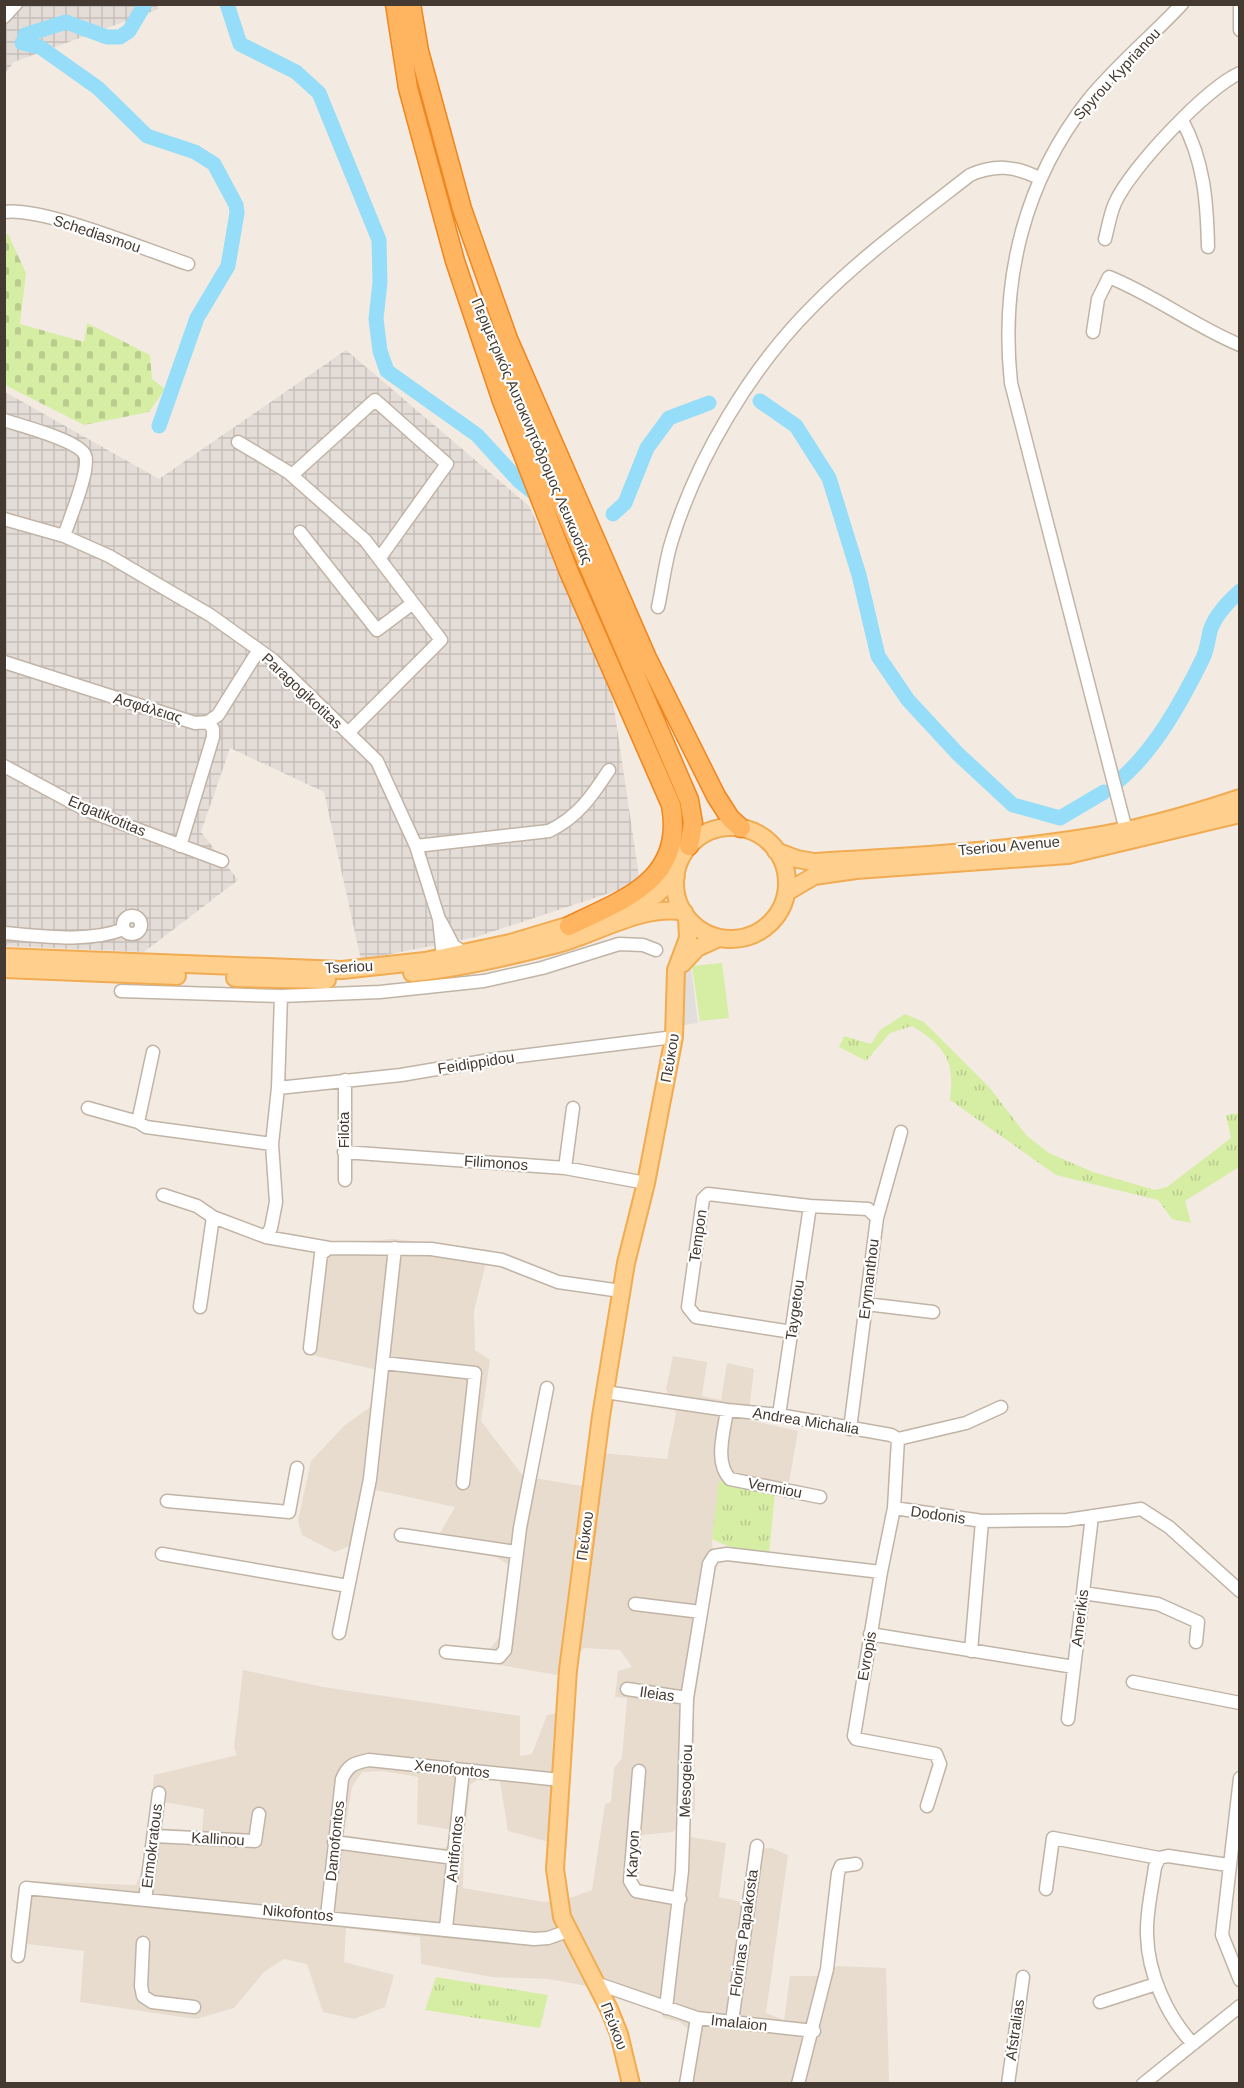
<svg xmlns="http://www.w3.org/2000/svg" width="1244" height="2088" font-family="Helvetica,sans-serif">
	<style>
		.residential { fill: #e7dcce }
		.industrial { fill: url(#industrial-grid) }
		.grass { fill: url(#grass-tufts) }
		.cemetery { fill: url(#cemetery-stones) }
		.green { fill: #d6eda4 }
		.parking { fill: #e2dedb }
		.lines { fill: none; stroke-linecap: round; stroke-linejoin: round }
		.river { stroke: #95ddf8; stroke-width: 15 }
		.minor-casing { stroke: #c1b4a6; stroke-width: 15 }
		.major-casing { stroke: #f1ab51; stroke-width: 20 }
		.highway-casing { stroke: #ef861f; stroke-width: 21 }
		.minor { stroke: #fff; stroke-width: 12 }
		.major { stroke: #ffcf8e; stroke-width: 16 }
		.highway { stroke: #ffb460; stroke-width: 18 }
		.labels { text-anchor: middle; stroke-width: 4.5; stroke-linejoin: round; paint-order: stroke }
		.street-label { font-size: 15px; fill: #443a31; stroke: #fff }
	</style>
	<defs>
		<pattern id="industrial-grid" width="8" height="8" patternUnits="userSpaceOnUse" patternTransform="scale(1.5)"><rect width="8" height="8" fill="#e4dcd7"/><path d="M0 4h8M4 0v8" fill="none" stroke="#c5beb9"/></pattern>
		<pattern id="grass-tufts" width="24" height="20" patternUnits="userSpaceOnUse" patternTransform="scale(1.5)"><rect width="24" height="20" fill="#d6eda4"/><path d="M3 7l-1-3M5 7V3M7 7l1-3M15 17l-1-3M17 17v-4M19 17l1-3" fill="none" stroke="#b9cc8e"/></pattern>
		<pattern id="cemetery-stones" width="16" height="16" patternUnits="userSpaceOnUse" patternTransform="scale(1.5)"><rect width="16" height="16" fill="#d6eda4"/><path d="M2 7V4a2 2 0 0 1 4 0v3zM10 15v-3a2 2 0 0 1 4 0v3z" fill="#b9cc8e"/></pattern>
	</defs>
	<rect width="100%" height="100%" fill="#f3ebe1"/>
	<path class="residential" d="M 394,1239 L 489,1250 L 474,1311 L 475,1350 L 490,1360 L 481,1421 L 523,1476 L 582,1486 L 601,1453 L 667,1459 L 676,1414 L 666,1389 L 673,1356 L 707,1362 L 702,1396 L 721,1400 L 727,1363 L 754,1369 L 748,1420 L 798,1431 L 789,1482 L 720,1481 L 712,1539 L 714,1576 L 694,1705 L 695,1810 L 673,1832 L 641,1835 L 637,1882 L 657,1891 L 672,1891 L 691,1837 L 726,1843 L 719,1897 L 742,1902 L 750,1849 L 772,1848 L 788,1855 L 766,2013 L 784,2020 L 790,1976 L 818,1976 L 837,1966 L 886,1968 L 889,2083 L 680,2083 L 689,2030 L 680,2022 L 663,2018 L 659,1998 L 603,1977 L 586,1986 L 549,1979 L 492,1977 L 421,1964 L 420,1937 L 346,1928 L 344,1962 L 394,1975 L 385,2007 L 354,2019 L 323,2012 L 307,1964 L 284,1959 L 264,1972 L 234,2008 L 196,2019 L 80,2002 L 84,1951 L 27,1944 L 30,1881 L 136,1885 L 160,1828 L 202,1831 L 204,1809 L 152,1800 L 154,1775 L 237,1755 L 234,1747 L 243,1670 L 323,1687 L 520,1716 L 520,1756 L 532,1754 L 547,1715 L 574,1710 L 567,1847 L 508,1831 L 500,1781 L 477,1780 L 470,1785 L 465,1832 L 417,1824 L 418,1777 L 383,1771 L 362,1772 L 352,1787 L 344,1835 L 438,1849 L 464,1843 L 463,1888 L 544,1902 L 567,1899 L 592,1890 L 605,1804 L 611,1802 L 614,1768 L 622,1758 L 627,1698 L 615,1697 L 618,1671 L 632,1667 L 620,1650 L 584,1648 L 557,1675 L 500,1665 L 490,1649 L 501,1635 L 509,1565 L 496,1557 L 457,1550 L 459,1537 L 440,1533 L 455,1507 L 376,1490 L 363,1540 L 335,1552 L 302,1535 L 298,1521 L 311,1461 L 344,1426 L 370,1407 L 377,1370 L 307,1354 L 308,1317 L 316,1245 Z"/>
	<path class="industrial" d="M 156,4 L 159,9 L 14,62 L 5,73 L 5,5 Z
		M 346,350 L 529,506 L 610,681 L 640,883 L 476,937 L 361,960 L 324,792 L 230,748 L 201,832 L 238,880 L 144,952 L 5,946 L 5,392 L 159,479 Z"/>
	<path class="grass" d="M 905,1014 L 924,1022 L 989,1087 L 1027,1136 L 1049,1153 L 1093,1172 L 1155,1190 L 1167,1187 L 1231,1138 L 1226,1115 L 1239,1113 L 1239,1167 L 1185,1201 L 1191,1223 L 1172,1219 L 1158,1200 L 1056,1175 L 950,1100 C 955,1061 946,1047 912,1026 L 890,1033 L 866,1061 L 839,1047 L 844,1036 L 871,1044 L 880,1030 Z
		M 719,1481 L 736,1482 L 775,1493 L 769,1554 L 728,1546 L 712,1539 Z
		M 436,1977 L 548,1995 L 540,2028 L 425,2010 Z"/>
	<path class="cemetery" d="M 4,234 L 8,234 L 26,273 L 20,324 L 84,342 L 87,323 L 150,355 L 152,379 L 165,389 L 149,412 L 84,425 L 5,385 Z"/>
	<path class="green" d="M 722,963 L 729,1018 L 700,1021 L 692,966 Z"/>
	<path class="parking" d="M 687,968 L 691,968 L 698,1023 L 684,1025 L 683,971 Z"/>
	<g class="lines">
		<path class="river" d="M 227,4 L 240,44 L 296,72 L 319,93 L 379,240 L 380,282 L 376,319 L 380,351 L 387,371 L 477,435 L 519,481 L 539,497
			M 25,35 L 66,22 L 107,37 L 120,37 L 129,31 L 145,4
			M 22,43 L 40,47 L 98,88 L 147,136 L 195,152 L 214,164 L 236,205 L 237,213 L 228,266 L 197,318 L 159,426
			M 760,401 L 796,426 L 829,478 L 859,575 L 878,656 L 908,700 L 958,754 L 1013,805 L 1060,818 L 1104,792
			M 613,514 L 625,503 L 647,448 L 669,418 L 709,403
			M 1117,782 C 1154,752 1182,701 1203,658 C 1207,650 1208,640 1210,631 C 1215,615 1228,602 1240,591"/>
		<g class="minor-casing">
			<path id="minor" d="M 1240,7 L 1240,30
				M 4,17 L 16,4
				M 1182,120 C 1204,161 1207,201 1208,247
				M 4,212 C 44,207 146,250 188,264
				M 1105,239 C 1108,228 1110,214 1115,203 C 1130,169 1206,88 1240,73
				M 1093,332 L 1098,299 L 1109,277 C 1156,296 1194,326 1240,345
				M 4,420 C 21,426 78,440 85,455 C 91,469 69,520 64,536
				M 238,442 L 288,472 L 365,540 L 441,640 L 348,733
				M 292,475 L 375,400 L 447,464 L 379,559
				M 4,519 L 64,536 L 109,556 L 210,615 L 273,660 L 377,761 L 416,846 L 439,919 L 443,957
				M 300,532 L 377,630 L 413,603
				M 658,607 C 663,585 665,561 672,540 C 697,458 751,368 812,307 C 860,258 916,217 970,175 C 995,164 1015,166 1039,178
				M 4,662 L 195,723 L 208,722 L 218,715 L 258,651
				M 4,766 L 86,810 L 222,861
				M 1128,838 L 1011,383 C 1000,280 1024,181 1089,99 C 1117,65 1152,36 1182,4
				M 180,846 L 213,737 L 213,729 L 208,722
				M 416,846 L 549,831 C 578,817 592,796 609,770
				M123 925a9 9 0 1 1 18 0a9 9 0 1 1-18 0Z
				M 441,922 L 453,945 L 464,953
				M 4,933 C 42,936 88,943 124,929
				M 121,991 L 281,996 L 380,992 L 484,981 L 542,968 L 619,944 L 643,945 L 656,950
				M 278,1088 L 401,1075 L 496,1059 L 674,1037
				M 88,1108 L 138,1122 L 146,1127 L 272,1144
				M 138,1122 L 153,1052
				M 344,1152 L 565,1168 L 646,1183
				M 565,1168 L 573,1108
				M 345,1180 L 345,1080
				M 163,1195 L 197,1206 L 213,1217 L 266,1237 L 329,1248 L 431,1249 L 502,1260 L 558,1282 L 621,1291
				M 266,1237 L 271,1228 L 276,1202 L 272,1144 L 278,1088 L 281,996
				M 866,1304 L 933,1312
				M 200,1307 L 213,1217
				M 792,1332 L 696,1317 L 688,1307 L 703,1199 L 708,1194 L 810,1206 L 868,1209 L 877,1218
				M 310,1348 L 321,1254 L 329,1248
				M 383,1363 L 475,1373 L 463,1483
				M 605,1392 L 727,1410 L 779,1415 L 891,1435 L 898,1439 L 966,1423 L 1001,1407
				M 727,1410 C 724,1432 714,1462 730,1479 L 820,1497
				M 779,1415 L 810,1206
				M 850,1429 L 877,1218 L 901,1132
				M 898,1439 L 894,1508 L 881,1572 L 854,1736 L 856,1739 L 936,1754 L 940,1764 L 927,1806
				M 167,1501 L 289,1512 L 297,1468
				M 894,1508 L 982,1521 L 1067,1520 L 1141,1509 L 1169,1527 L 1240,1591
				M 401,1535 L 516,1552
				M 162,1554 L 348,1586
				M 1083,1593 L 1158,1604 L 1198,1622 L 1196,1642
				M 635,1604 L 701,1612
				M 339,1633 L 370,1479 L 395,1248
				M 870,1634 L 1074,1667
				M 971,1651 L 982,1521
				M 446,1652 L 499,1657 L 505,1650 L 520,1528 L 547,1388
				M 1133,1682 L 1240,1703
				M 627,1689 L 687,1698
				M 1068,1719 L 1092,1516
				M 639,1771 L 630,1881 L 636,1891 L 680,1899
				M 1240,1778 L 1222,1935 L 1240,1980
				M 154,1836 L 255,1841 L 259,1814
				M 334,1842 L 454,1858
				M 1159,1858 L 1155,1867 C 1152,1889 1146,1913 1147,1935 C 1148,1974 1167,2016 1193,2044
				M 1046,1889 L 1053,1838 L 1159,1858 L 1168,1856 L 1228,1865
				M 145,1900 L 159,1793
				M 327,1916 L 342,1779 C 348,1765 354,1763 369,1760 L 560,1780
				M 446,1928 L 463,1770
				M 143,1943 L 141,1986 L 143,1996 L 152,2002 L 194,2007
				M 18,1956 L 26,1888 L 534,1939 L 548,1938 L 568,1931
				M 596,1983 L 697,2018 L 814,2031
				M 1100,2002 L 1156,1984
				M 666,2008 L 682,1871 L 687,1698 L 709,1564 L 714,1556 L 727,1554 L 881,1572
				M 732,2021 L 757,1846
				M 686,2084 L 697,2018
				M 798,2084 L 827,1969 L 838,1873 L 841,1866 L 856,1864
				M 1008,2084 L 1023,1977
				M 1143,2084 L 1240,2006"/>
		</g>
		<g class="major-casing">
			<path id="major" d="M675 883a56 56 0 1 1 112 0a56 56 0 1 1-112 0Z
				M 776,851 L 797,859 L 814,862 C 904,857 995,852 1084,838 C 1137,830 1189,815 1240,798
				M 787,892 L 814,876 L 856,870 L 1068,855 L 1240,814
				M 4,957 L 342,970 L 425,961 L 510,943 L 627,908 L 656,895 L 676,876
				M 682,964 L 697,948 L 719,938
				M 4,969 L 177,976
				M 412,973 C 462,968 512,956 561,943 C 599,932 645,904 684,912
				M 235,978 L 327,980
				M 631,2084 L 619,2034 L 609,2009 L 562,1917 L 555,1869 L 568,1670 L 601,1416 L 626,1263 L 646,1183 L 674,1037 L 676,970 L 688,938 L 687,918"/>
		</g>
		<g class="highway-casing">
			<path id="highway" d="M 395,4 L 408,88 L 455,261 L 502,401 L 569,572 L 671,805 C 685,880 624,899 569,926
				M 411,4 L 419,51 L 462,209 L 508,339 L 647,658 L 716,796 L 730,818 L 741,828
				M 495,348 L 689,800 L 693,823 L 689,846"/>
		</g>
		<use href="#minor" class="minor"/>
		<use href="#major" class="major"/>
		<use href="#highway" class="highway"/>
	</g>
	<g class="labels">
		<g class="street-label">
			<text transform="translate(1117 74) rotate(-47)" y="5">Spyrou Kyprianou</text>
			<text transform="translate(97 234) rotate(18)" y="5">Schediasmou</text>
			<text transform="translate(532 431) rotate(67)" y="5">Περιμετρικός Αυτοκινητόδρομος Λευκωσίας</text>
			<text transform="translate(302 691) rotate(43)" y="5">Paragogikotitas</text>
			<text transform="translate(148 708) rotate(17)" y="5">Ασφάλειας</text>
			<text transform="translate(107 816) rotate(23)" y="5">Ergatikotitas</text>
			<text transform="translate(1009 846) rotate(-5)" y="5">Tseriou Avenue</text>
			<text transform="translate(349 967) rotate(-3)" y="5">Tseriou</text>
			<text transform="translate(670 1058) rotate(-80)" y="5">Πεύκου</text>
			<text transform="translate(476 1063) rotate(-9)" y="5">Feidippidou</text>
			<text transform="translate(344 1130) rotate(-90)" y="5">Filota</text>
			<text transform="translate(496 1163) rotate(4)" y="5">Filimonos</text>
			<text transform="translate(698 1236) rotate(-82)" y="5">Tempon</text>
			<text transform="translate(869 1279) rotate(-83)" y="5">Erymanthou</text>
			<text transform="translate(795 1310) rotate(-82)" y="5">Taygetou</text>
			<text transform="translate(806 1421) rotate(9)" y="5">Andrea Michalia</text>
			<text transform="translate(775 1488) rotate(11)" y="5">Vermiou</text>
			<text transform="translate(938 1515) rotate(8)" y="5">Dodonis</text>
			<text transform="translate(585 1536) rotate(-82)" y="5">Πεύκου</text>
			<text transform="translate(1080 1618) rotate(-83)" y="5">Amerikis</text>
			<text transform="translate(867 1656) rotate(-80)" y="5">Evropis</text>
			<text transform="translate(657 1694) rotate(8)" y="5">Ileias</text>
			<text transform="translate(452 1769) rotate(6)" y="5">Xenofontos</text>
			<text transform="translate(686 1781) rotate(-88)" y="5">Mesogeiou</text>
			<text transform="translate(218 1839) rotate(3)" y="5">Kallinou</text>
			<text transform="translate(335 1841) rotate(-84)" y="5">Damofontos</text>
			<text transform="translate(152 1846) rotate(-83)" y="5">Ermokratous</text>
			<text transform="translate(455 1849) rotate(-84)" y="5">Antifontos</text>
			<text transform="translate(633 1854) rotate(-87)" y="5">Karyon</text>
			<text transform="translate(298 1913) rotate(5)" y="5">Nikofontos</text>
			<text transform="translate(744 1933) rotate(-82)" y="5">Florinas Papakosta</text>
			<text transform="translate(739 2023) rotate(6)" y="5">Imalaion</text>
			<text transform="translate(614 2026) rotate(69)" y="5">Πεύκου</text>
			<text transform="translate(1015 2030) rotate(-82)" y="5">Afstralias</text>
		</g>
	</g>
	<rect width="1244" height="2088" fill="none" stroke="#443a31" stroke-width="12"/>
</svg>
